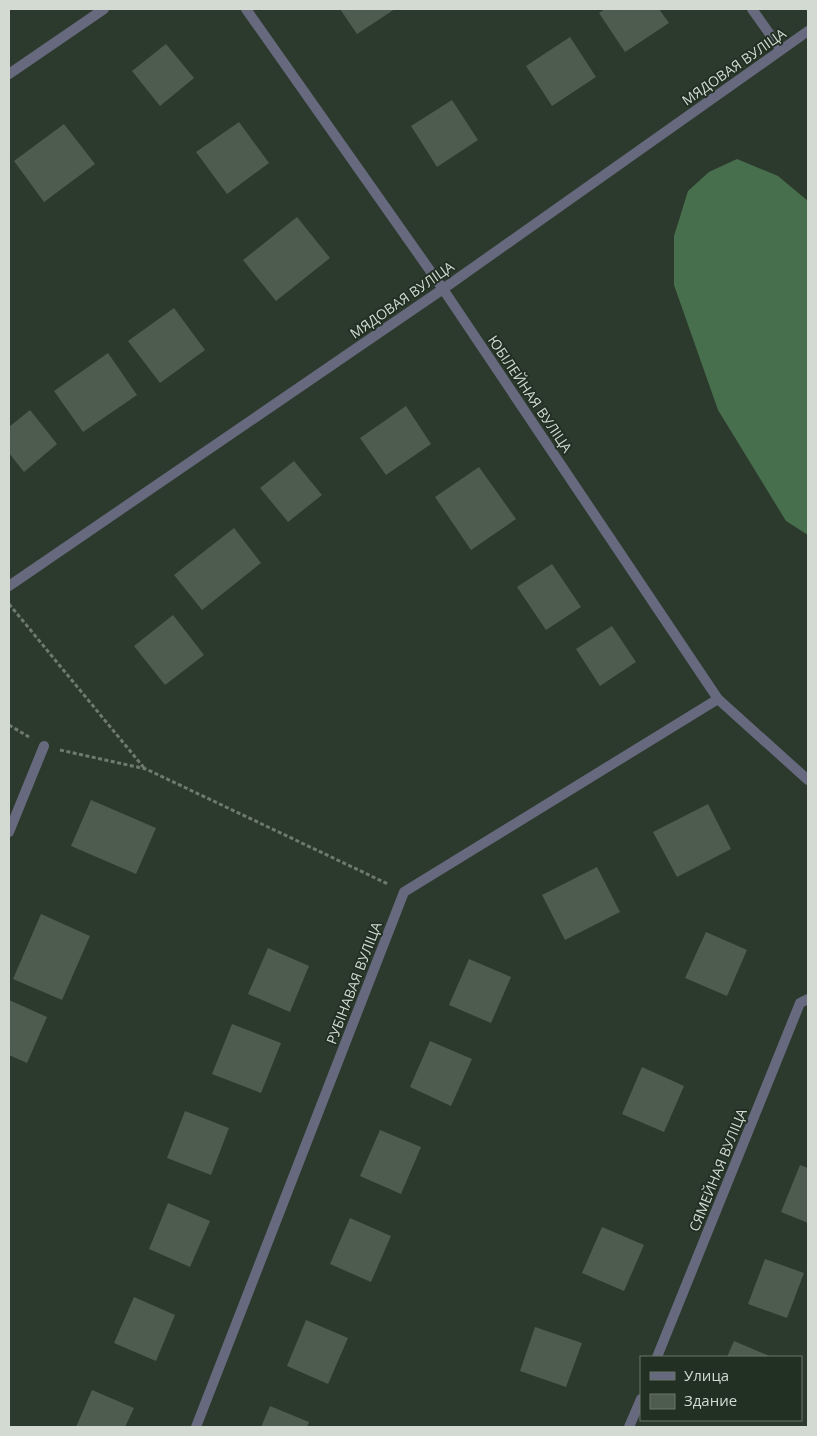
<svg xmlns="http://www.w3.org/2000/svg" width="817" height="1436" font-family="'Open Sans',sans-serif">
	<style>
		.forest { fill: #486f4d }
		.building { fill: #4e5c4f }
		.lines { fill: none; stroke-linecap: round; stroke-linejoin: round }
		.path { stroke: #6f7a6f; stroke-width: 3; stroke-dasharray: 4 2.5; stroke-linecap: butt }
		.street { stroke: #676a7e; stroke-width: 10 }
		.labels { text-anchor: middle; stroke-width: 4; stroke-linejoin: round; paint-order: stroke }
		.street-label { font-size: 14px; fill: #d2dad2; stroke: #223023 }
	</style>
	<rect width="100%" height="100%" fill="#2c3a2d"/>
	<path class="forest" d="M 737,159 L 778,176 L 808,201 L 808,535 L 786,521 L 718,410 L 674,285 L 674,236 L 688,191 L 709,172 Z"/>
	<path class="building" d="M 340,9 L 395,9 L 357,34 Z
		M 605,9 L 659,9 L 669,23 L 625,52 L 599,13 Z
		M 570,37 L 596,77 L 552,106 L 526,66 Z
		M 166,44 L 194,78 L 160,106 L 132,71 Z
		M 452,100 L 478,140 L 437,167 L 411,126 Z
		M 239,122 L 269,163 L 227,194 L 196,152 Z
		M 64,124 L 95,164 L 44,202 L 14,161 Z
		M 297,217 L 330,258 L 276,301 L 243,260 Z
		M 174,308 L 205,350 L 160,383 L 128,341 Z
		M 108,353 L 137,395 L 83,432 L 54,391 Z
		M 406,406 L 431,444 L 386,475 L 360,438 Z
		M 30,410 L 57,444 L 24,472 L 9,453 L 9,427 Z
		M 294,461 L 322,495 L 288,522 L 260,488 Z
		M 479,467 L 516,519 L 471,550 L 435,497 Z
		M 234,528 L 261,563 L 202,610 L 174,575 Z
		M 552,564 L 581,607 L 546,630 L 517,587 Z
		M 173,615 L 204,655 L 165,685 L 134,646 Z
		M 612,626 L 636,662 L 600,686 L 576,649 Z
		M 91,800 L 156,828 L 136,874 L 71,846 Z
		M 708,804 L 731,849 L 677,877 L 653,832 Z
		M 597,867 L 620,912 L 565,940 L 542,895 Z
		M 41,914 L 90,936 L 62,1000 L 13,979 Z
		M 706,932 L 747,950 L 727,996 L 685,978 Z
		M 268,948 L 309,966 L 290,1012 L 248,994 Z
		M 469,959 L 511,977 L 491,1023 L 449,1005 Z
		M 9,1000 L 47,1017 L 27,1063 L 9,1055 Z
		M 232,1024 L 281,1043 L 261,1093 L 212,1074 Z
		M 430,1041 L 472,1059 L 451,1106 L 410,1087 Z
		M 642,1067 L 684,1086 L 664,1132 L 622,1114 Z
		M 185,1111 L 229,1128 L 211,1175 L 167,1158 Z
		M 380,1130 L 421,1147 L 401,1194 L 360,1176 Z
		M 800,1165 L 808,1168 L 808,1223 L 781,1212 Z
		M 168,1203 L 210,1221 L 190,1267 L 149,1249 Z
		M 350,1218 L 391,1236 L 371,1282 L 330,1264 Z
		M 602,1227 L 644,1245 L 624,1291 L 582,1273 Z
		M 765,1259 L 804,1273 L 787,1318 L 748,1304 Z
		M 134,1297 L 175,1315 L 156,1361 L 114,1343 Z
		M 306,1320 L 348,1338 L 328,1384 L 287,1366 Z
		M 535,1327 L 582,1343 L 566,1387 L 520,1371 Z
		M 734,1341 L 772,1357 L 727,1357 Z
		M 92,1390 L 134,1408 L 125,1427 L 76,1427 Z
		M 270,1406 L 309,1422 L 307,1427 L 261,1427 Z"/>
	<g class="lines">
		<path class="path" d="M 9,604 L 145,769
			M 9,725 L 29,737
			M 60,750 L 146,769 L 388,884"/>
		<path class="street" d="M 246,9 L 443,289 L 718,699 L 808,780
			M 752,9 L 781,50
			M 9,74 L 104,9
			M 9,586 L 443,289 L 808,31
			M 9,832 L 44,746
			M 657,1357 L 800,1003 L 808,999
			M 196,1427 L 404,892 L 718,699
			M 629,1427 L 641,1399"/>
	</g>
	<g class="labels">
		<g class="street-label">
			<text transform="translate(734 67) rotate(-35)" y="5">МЯДОВАЯ ВУЛІЦА</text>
			<text transform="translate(402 300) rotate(-35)" y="5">МЯДОВАЯ ВУЛІЦА</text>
			<text transform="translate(530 394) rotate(56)" y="5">ЮБІЛЕЙНАЯ ВУЛІЦА</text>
			<text transform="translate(354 983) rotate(-69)" y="5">РУБІНАВАЯ ВУЛІЦА</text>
			<text transform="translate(718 1170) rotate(-68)" y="5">СЯМЕЙНАЯ ВУЛІЦА</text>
		</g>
	</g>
	<rect width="817" height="1436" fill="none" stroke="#d2dad2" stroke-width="20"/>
	<rect x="640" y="1356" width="162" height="65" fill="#223023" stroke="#687469"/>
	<rect x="650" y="1372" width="25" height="8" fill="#676a7e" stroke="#687469"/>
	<text x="684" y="1381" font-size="15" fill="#d2dad2">Улица</text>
	<rect x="650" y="1394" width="25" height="15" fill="#4e5c4f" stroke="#687469"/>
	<text x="684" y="1406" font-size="15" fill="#d2dad2">Здание</text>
</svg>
